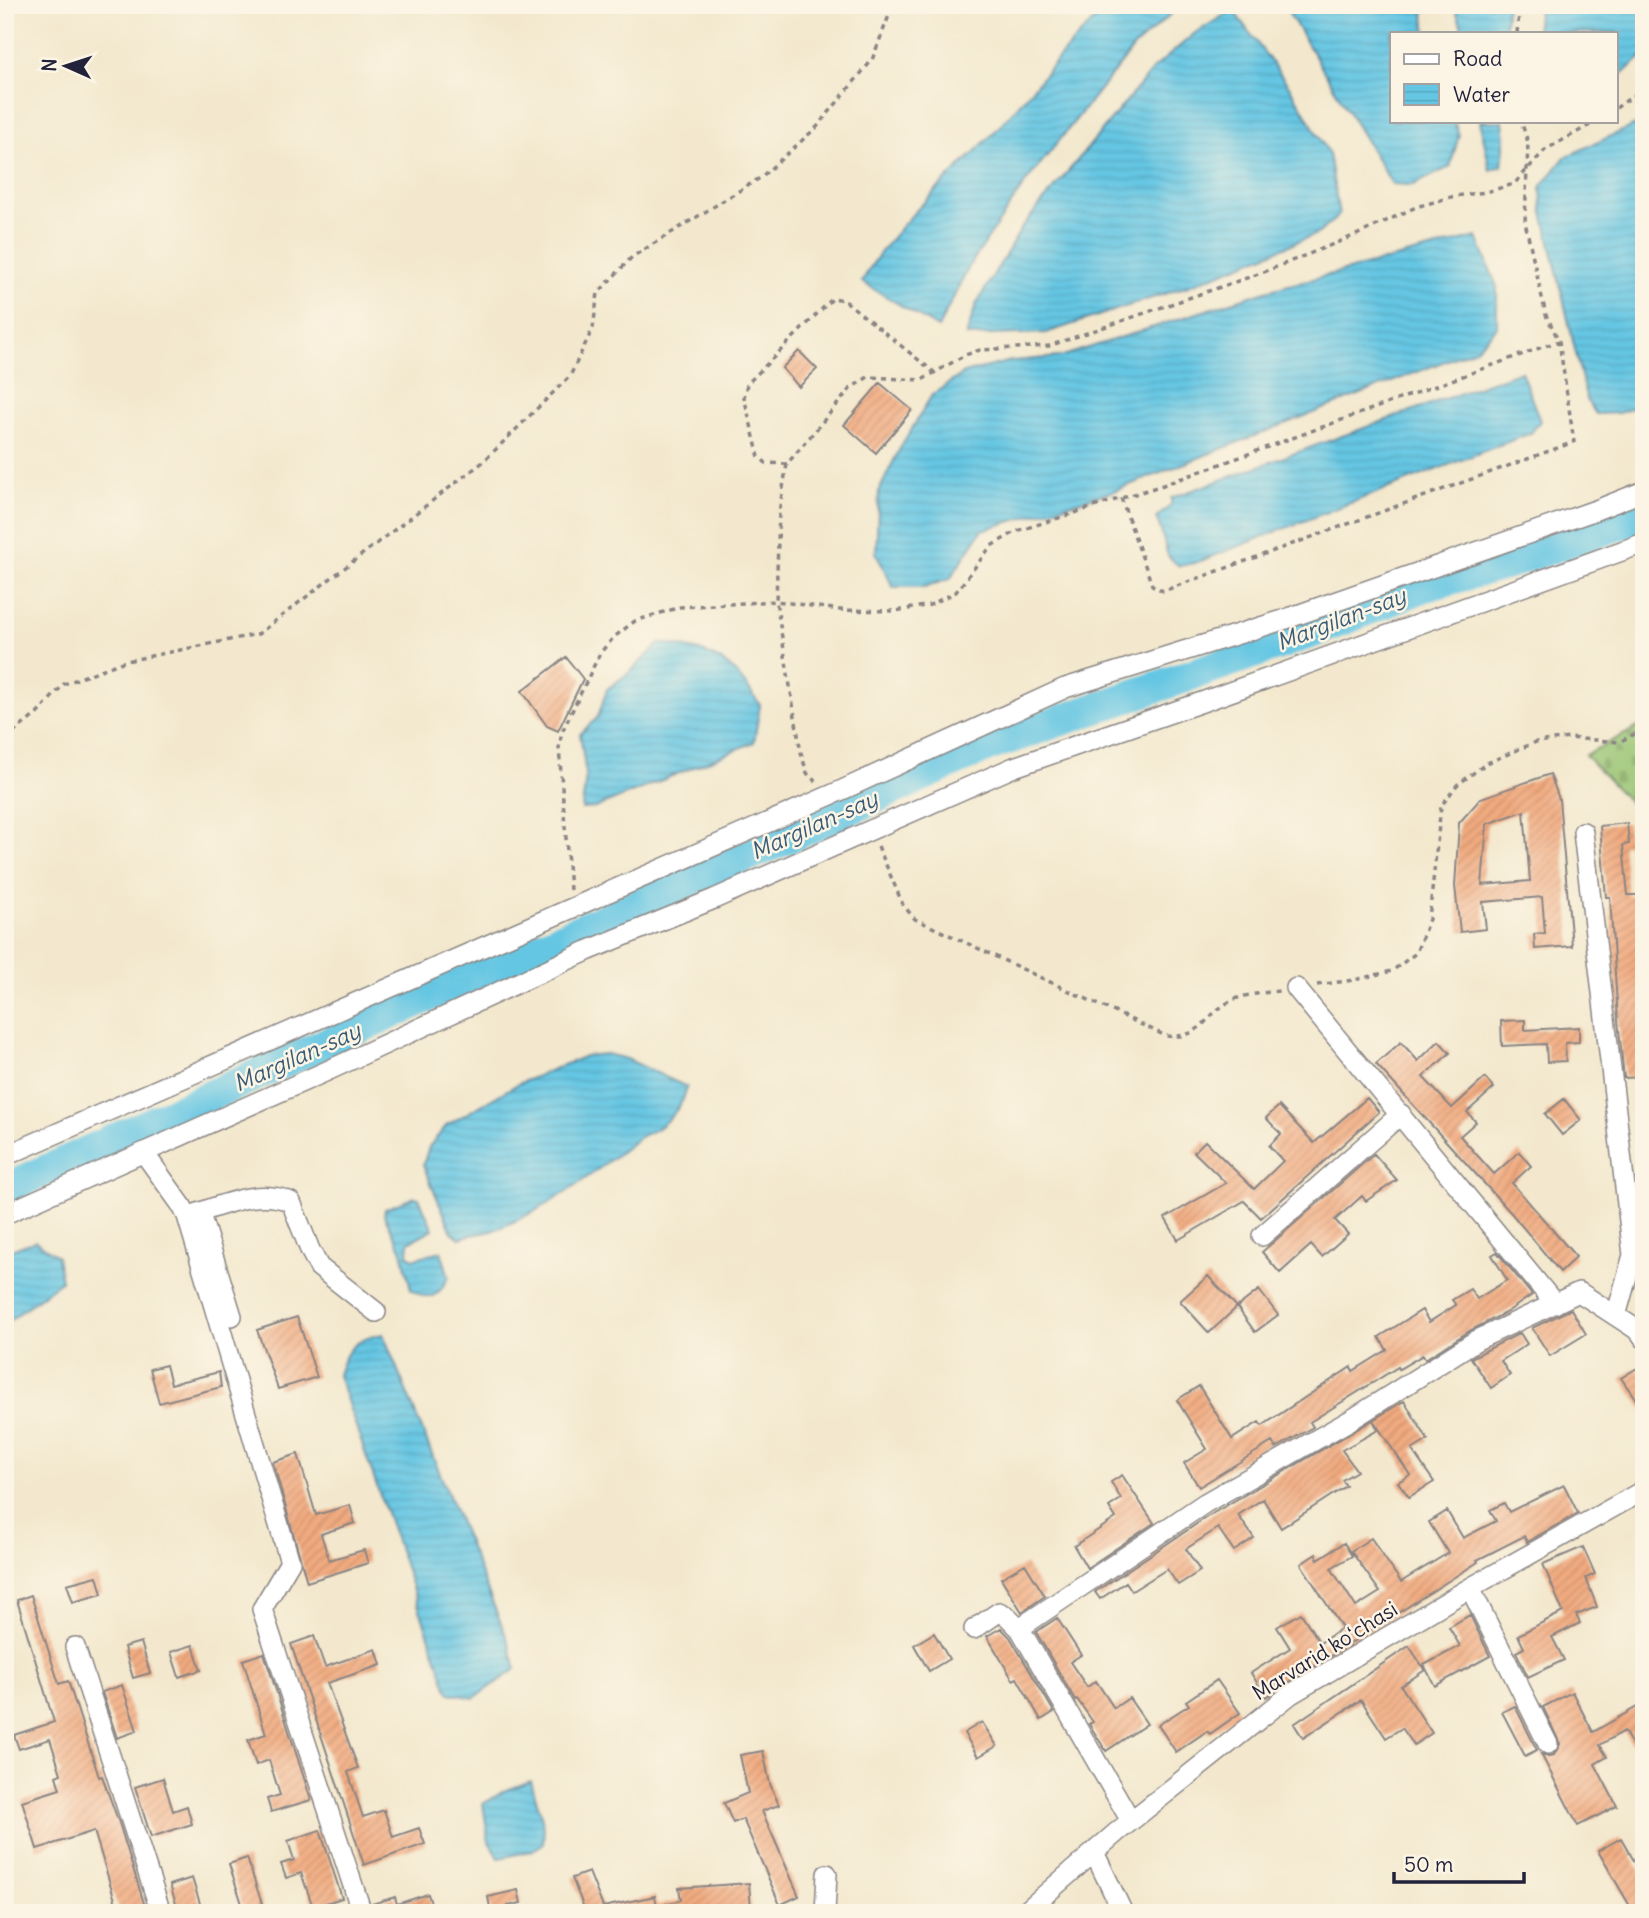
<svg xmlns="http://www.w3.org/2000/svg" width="1649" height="1918" font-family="Delius,sans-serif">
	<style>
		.cemetery { fill: url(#cemetery-stones); stroke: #5d7356; stroke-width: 2 }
		.water { fill: url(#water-rules); stroke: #44748f; stroke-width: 2 }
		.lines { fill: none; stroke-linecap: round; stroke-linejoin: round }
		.river { stroke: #65c6e3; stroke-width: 32 }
		.building { fill: url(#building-hatch); fill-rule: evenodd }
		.minor-casing { stroke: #8a8584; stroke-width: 22 }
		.path { stroke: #8a8584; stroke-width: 3.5; stroke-dasharray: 5 5; stroke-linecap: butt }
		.minor { stroke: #fff; stroke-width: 19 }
		.labels { text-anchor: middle; stroke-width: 5; stroke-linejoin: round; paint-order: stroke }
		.street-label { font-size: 21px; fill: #22223b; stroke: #fcf5e5 }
		.water-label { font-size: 23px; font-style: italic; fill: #395b76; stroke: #fcf5e5 }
	</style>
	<defs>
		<pattern id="cemetery-stones" width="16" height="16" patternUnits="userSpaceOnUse" patternTransform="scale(1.75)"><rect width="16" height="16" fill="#98c472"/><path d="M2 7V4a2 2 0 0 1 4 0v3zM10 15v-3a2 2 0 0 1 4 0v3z" fill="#83a864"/></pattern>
		<pattern id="water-rules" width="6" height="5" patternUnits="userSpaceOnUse" patternTransform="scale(1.75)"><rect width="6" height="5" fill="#65c6e3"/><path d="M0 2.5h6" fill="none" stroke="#57aac4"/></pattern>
		<pattern id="building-hatch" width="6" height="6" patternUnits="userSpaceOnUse" patternTransform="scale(1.75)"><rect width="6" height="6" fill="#f1aa7f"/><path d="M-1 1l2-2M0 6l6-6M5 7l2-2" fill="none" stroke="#ce926f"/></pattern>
	</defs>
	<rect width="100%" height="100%" fill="#fcf5e5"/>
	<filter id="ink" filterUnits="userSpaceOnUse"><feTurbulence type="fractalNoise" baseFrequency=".0143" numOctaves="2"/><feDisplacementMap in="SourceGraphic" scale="14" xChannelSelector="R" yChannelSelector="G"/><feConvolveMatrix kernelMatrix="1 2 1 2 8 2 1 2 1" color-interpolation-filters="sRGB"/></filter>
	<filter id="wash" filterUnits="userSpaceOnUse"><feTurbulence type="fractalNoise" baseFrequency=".00686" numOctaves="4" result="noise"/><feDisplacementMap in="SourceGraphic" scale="28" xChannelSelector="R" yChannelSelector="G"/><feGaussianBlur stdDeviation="1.57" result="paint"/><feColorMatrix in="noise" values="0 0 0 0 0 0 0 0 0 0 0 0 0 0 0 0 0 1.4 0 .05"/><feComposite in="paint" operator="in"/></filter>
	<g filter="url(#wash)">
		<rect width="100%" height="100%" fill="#f3e8cd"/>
		<path class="cemetery" d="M 1644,724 L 1644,818 L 1585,755 Z"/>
		<path class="water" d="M 1111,5 L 1181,5 L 1134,47 L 1025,183 L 969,267 L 938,328 L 862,282 C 890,227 957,173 999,127 C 1036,87 1069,41 1111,5 Z
			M 1284,5 L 1423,5 L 1426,33 L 1392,33 L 1392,121 L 1454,121 L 1459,135 L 1450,167 L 1413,185 L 1392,184 Z
			M 1454,5 L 1507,5 L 1504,33 L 1464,33 Z
			M 1539,5 L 1644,5 L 1644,55 L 1616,79 L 1616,33 L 1536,33 Z
			M 1233,10 L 1291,89 L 1329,154 L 1339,215 L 1319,233 L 1191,285 L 1046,333 L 966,336 L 976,305 L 1022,227 L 1153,69 L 1195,33 Z
			M 1480,121 L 1503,121 L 1505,138 L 1502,166 L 1490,170 Z
			M 1644,121 L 1644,405 L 1618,413 L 1596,414 L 1587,401 L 1542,208 L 1541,187 L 1565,157 Z
			M 1477,237 L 1497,287 L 1497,327 L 1476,349 L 1114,491 L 982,530 L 950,579 L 924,587 L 893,587 L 876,553 L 879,491 L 898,452 L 932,395 L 964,373 L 1011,361 L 1060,357 L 1266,291 Z
			M 1521,371 L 1540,421 L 1531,433 L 1198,562 L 1179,566 L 1168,556 L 1157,517 L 1171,505 L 1171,498 Z
			M 660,643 C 717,653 727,656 760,705 L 754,742 L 595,808 L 582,809 L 586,775 L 580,734 L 598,717 L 607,689 L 630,672 Z
			M 606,1054 L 627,1059 L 687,1087 C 684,1104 670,1120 656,1129 C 649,1133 643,1135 637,1139 C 592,1175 547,1210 492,1231 C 482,1234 470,1234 460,1238 L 452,1232 L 423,1165 L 429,1147 L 447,1125 L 518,1084 L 585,1056 Z
			M 415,1197 L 419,1198 L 433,1229 L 409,1242 L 408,1255 L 413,1259 L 441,1251 L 449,1277 C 439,1295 431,1304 411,1289 L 402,1251 L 384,1215 L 385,1209 Z
			M 35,1241 L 57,1256 L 61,1281 L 5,1324 L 5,1252 Z
			M 383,1334 L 509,1643 L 516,1669 L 474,1698 L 449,1693 L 338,1375 C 346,1348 355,1339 383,1334 Z
			M 531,1781 L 544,1826 L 543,1844 L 531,1851 L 499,1858 L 489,1842 L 483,1804 L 504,1791 Z"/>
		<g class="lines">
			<path class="river" d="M 5,1189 L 474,976 L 772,845 L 988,746 L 1316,631 L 1425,586 L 1518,560 L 1644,516"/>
		</g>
		<g id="blocks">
			<path class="building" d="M 799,351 L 817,369 L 799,387 L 782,368 Z
				M 880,383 L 912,410 L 876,453 L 844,425 Z
				M 566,657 L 583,679 L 558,731 L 547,726 L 522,691 Z
				M 1550,774 L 1559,799 L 1572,946 L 1535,949 L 1534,934 L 1545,933 L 1542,897 L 1483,902 L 1486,929 L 1460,932 L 1455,886 L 1459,823 L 1481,798 ZM 1524,811 L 1530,881 L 1482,885 L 1487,824 Z
				M 1627,823 L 1629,844 L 1623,845 L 1628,895 L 1638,895 L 1641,944 L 1644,944 L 1644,1077 L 1624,1078 L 1618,1020 L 1610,897 L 1606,897 L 1600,826 Z
				M 1525,1020 L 1525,1030 L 1579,1027 L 1579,1042 L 1565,1043 L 1566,1061 L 1547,1062 L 1546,1044 L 1502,1046 L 1501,1021 Z
				M 1439,1041 L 1450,1053 L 1423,1077 L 1452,1108 L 1485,1078 L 1494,1088 L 1467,1112 L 1476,1122 L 1460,1136 L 1494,1174 L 1519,1152 L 1531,1166 L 1512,1183 L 1576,1257 L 1560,1272 L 1512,1214 L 1376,1064 L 1401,1042 L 1418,1061 Z
				M 1367,1098 L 1379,1112 L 1261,1218 L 1244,1201 L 1178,1240 L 1165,1218 L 1226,1183 L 1194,1152 L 1205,1141 L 1254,1189 L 1283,1161 L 1269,1146 L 1281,1134 L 1266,1118 L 1279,1106 L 1314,1143 Z
				M 1564,1099 L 1581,1120 L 1562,1135 L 1545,1114 Z
				M 1374,1154 L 1397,1180 L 1366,1201 L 1362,1196 L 1335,1220 L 1348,1234 L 1322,1257 L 1311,1245 L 1280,1273 L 1262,1252 Z
				M 1497,1252 L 1532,1295 L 1507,1312 L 1471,1330 L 1425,1359 L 1423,1355 L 1399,1369 L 1398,1367 L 1310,1422 L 1313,1427 L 1276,1448 L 1272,1442 L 1199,1487 L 1184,1463 L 1207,1449 L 1177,1400 L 1199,1386 L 1232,1439 L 1259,1422 L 1262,1426 L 1351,1367 L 1353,1371 L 1387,1350 L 1379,1337 L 1422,1310 L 1429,1322 L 1456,1305 L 1452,1300 L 1470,1289 L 1477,1299 L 1507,1280 L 1492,1255 Z
				M 1208,1276 L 1237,1307 L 1209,1333 L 1180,1301 Z
				M 1259,1290 L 1278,1315 L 1255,1332 L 1237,1307 Z
				M 1571,1309 L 1586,1334 L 1550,1356 L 1532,1328 Z
				M 297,1317 L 317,1377 L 278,1389 L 257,1330 Z
				M 1520,1333 L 1527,1344 L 1501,1361 L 1510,1375 L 1491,1388 L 1471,1358 Z
				M 166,1365 L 171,1384 L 219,1372 L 221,1387 L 159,1403 L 150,1369 Z
				M 1637,1368 L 1644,1379 L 1644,1411 L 1621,1378 Z
				M 1404,1401 L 1428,1440 L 1412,1450 L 1434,1482 L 1409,1497 L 1398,1482 L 1410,1475 L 1373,1420 Z
				M 1373,1420 L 1378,1430 L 1342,1450 L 1357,1471 L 1342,1480 L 1346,1486 L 1281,1528 L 1263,1499 L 1238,1515 L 1254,1538 L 1234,1551 L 1218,1528 L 1186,1549 L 1200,1571 L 1178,1585 L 1167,1569 L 1132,1591 L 1126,1582 L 1100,1599 L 1095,1592 L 1210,1515 Z
				M 298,1454 L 316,1515 L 350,1505 L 355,1523 L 321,1534 L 329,1560 L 364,1550 L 368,1563 L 307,1582 L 273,1462 Z
				M 1122,1475 L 1154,1523 L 1087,1568 L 1074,1546 L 1116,1518 L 1109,1507 L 1121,1499 L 1111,1482 Z
				M 1564,1485 L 1578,1513 L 1527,1542 L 1524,1536 L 1477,1560 L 1478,1562 L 1266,1697 L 1251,1673 L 1290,1648 L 1277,1627 L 1301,1613 L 1320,1643 L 1342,1628 L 1301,1564 L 1316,1554 L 1318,1559 L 1344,1543 L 1352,1556 L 1331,1568 L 1356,1607 L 1380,1592 L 1351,1551 L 1371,1538 L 1401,1582 L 1448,1553 L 1429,1522 L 1447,1511 L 1463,1538 L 1496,1521 L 1490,1510 L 1504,1503 L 1509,1512 Z
				M 1583,1547 L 1595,1574 L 1586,1578 L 1597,1607 L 1576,1615 L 1580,1623 L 1552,1637 L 1564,1660 L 1528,1677 L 1516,1652 L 1524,1648 L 1518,1635 L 1563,1612 L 1543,1564 Z
				M 1025,1564 L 1045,1596 L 1022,1612 L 1001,1578 Z
				M 97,1576 L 102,1594 L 73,1602 L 67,1584 Z
				M 31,1595 L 59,1684 L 68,1681 L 99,1777 L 102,1776 L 119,1823 L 147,1913 L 119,1913 L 94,1831 L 37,1849 L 22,1801 L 60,1789 L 56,1776 L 61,1774 L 50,1739 L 19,1749 L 14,1735 L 54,1722 L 17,1600 Z
				M 1470,1615 L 1490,1656 L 1435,1686 L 1424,1665 L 1460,1646 L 1449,1627 Z
				M 1057,1618 L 1081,1655 L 1070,1662 L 1087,1687 L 1096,1681 L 1114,1708 L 1129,1698 L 1147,1724 L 1106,1751 L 1089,1724 L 1093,1722 L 1077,1699 L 1075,1700 L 1036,1632 Z
				M 1001,1628 L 1010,1637 L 1054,1712 L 1041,1720 L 1017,1678 L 1013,1680 L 987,1636 Z
				M 934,1633 L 949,1659 L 929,1671 L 914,1645 Z
				M 314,1636 L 325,1667 L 376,1649 L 381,1665 L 327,1683 L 358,1768 L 348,1772 L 363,1817 L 384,1810 L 393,1837 L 419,1828 L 425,1844 L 364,1865 L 291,1644 Z
				M 141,1642 L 150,1673 L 133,1678 L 124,1647 Z
				M 193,1645 L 201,1670 L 179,1677 L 171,1652 Z
				M 1409,1646 L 1425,1670 L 1401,1686 L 1432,1733 L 1414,1745 L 1402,1728 L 1386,1738 L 1361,1700 L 1303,1738 L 1294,1724 Z
				M 264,1653 L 311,1800 L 271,1812 L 267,1799 L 280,1795 L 269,1760 L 256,1765 L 248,1740 L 266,1734 L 243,1660 Z
				M 1217,1680 L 1240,1713 L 1210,1734 L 1207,1731 L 1176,1752 L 1158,1725 L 1189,1705 L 1186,1701 Z
				M 122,1685 L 137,1731 L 117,1738 L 102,1692 Z
				M 1572,1692 L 1593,1732 L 1644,1703 L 1644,1765 L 1624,1731 L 1600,1745 L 1607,1757 L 1595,1764 L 1617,1806 L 1578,1826 L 1541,1754 L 1548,1756 L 1554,1755 L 1560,1744 L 1543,1707 Z
				M 1515,1706 L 1537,1750 L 1525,1756 L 1502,1712 Z
				M 982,1722 L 997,1746 L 978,1757 L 964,1733 Z
				M 763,1751 L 770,1784 L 779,1805 L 762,1811 L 799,1896 L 780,1905 L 743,1819 L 733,1823 L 724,1803 L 748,1793 L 740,1755 Z
				M 163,1778 L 173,1811 L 187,1806 L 192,1824 L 151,1837 L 135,1787 Z
				M 320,1830 L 342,1898 L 313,1907 L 301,1873 L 286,1878 L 281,1864 L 294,1860 L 288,1841 Z
				M 1621,1838 L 1644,1878 L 1644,1913 L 1634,1913 L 1598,1851 Z
				M 247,1858 L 263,1907 L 245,1913 L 229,1864 Z
				M 589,1872 L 603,1907 L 655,1896 L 657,1906 L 681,1900 L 679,1888 L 749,1883 L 751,1909 L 693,1913 L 586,1913 L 572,1878 Z
				M 192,1878 L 203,1913 L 179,1913 L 170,1885 Z
				M 518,1890 L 521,1903 L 508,1906 L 509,1913 L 491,1913 L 488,1897 Z
				M 428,1894 L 434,1913 L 374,1913 L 372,1904 L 395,1897 L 397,1904 Z"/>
		</g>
	</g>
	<g filter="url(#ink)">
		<use href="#blocks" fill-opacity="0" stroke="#8a8584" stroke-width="2"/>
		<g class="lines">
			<g class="minor-casing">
				<path id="minor" d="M 1583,832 L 1633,1255 L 1616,1316
					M 1296,988 L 1555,1304
					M 144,1153 L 182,1206 L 187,1216 L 290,1562 L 262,1609 L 362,1913
					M 5,1156 L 840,791 L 1065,688 L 1283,620 L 1596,510 L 1644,491
					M 5,1214 L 327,1071 L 587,951 L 714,899 L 1014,767 L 1202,702 L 1644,543
					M 195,1214 C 225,1204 261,1188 291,1202 L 310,1250 L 319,1267 L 376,1312
					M 187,1216 L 195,1214 L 201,1217 L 232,1316
					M 1262,1236 L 1401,1114
					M 1470,1588 L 1548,1744
					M 974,1629 L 999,1612 L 1007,1616 L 1020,1629
					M 75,1647 L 161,1913
					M 1131,1821 L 1020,1629 L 1027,1623 L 1205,1503 L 1354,1418 L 1477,1340 L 1579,1292 L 1639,1331 L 1644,1338
					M 1094,1852 L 1123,1913
					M 825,1913 L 827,1874
					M 1024,1913 L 1117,1832 L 1291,1694 L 1470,1588 L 1644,1490"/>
			</g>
			<path class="path" d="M 1517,33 L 1520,5
				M 1616,108 L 1644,88
				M 787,464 L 766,463 L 759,457 L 744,397 L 747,384 L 833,298 L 844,300 L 935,373
				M 1121,498 L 1152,585 L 1163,591 L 1574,442 L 1559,341 L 1546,315 L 1525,222 L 1528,142 L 1521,121
				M 5,739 L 37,714 L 64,684 L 122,662 L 258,634 L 483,462 L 570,376 L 593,328 L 598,293 L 632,257 L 760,178 L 817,127 L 872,60 L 893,5
				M 816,782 L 807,773 L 801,753 L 776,601 L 779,512 L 787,464 L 851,388 L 868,377 L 922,380 L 965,355 L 980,350 L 1049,346 L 1264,272 L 1361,233 L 1416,207 L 1455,196 L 1486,192 L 1514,184 L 1545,150 L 1597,121
				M 878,846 L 903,905 L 915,919 L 1166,1036 C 1204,1039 1203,1015 1231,1001 C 1245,994 1263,993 1279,991
				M 570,890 L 559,748 L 562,732 L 600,653 L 614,637 L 635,621 L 680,607 L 776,601 L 840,610 L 896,611 L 930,605 L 956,592 L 991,546 L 1017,531 L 1163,485 L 1559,341
				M 1317,985 L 1354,980 L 1392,971 L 1416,953 L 1429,919 L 1441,806 L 1457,785 L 1487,763 L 1536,742 L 1569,738 L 1619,742 L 1644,729"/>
			<use href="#minor" class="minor"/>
		</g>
	</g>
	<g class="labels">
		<g class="street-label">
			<text transform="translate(1325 1651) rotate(-32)" y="7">Marvarid koʻchasi</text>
		</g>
		<g class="water-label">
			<text transform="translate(1341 619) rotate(-21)" y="8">Margilan-say</text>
			<text transform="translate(814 825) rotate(-24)" y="8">Margilan-say</text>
			<text transform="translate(297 1057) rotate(-24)" y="8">Margilan-say</text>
		</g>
	</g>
	<rect width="1649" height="1918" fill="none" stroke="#fcf5e5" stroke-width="28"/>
	<rect x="1390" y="32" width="228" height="91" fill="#fcf5e5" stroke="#a5a1a1" stroke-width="2"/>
	<rect x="1404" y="54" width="35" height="10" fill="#ffffff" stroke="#a5a1a1" stroke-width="2"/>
	<text x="1453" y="66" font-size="21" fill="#22223b">Road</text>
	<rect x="1404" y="84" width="35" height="21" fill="url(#water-rules)" stroke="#a5a1a1" stroke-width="2"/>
	<text x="1453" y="102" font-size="21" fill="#22223b">Water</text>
	<g transform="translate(66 66) rotate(273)" stroke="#fcf5e5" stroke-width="5" paint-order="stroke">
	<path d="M0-5L12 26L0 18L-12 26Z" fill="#22223b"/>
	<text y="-10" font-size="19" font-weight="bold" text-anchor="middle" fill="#22223b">N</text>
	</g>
	<path d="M1394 1872v10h130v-10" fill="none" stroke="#22223b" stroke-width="3.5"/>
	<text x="1404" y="1872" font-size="21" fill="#22223b" stroke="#fcf5e5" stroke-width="5" paint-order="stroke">50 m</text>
</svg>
